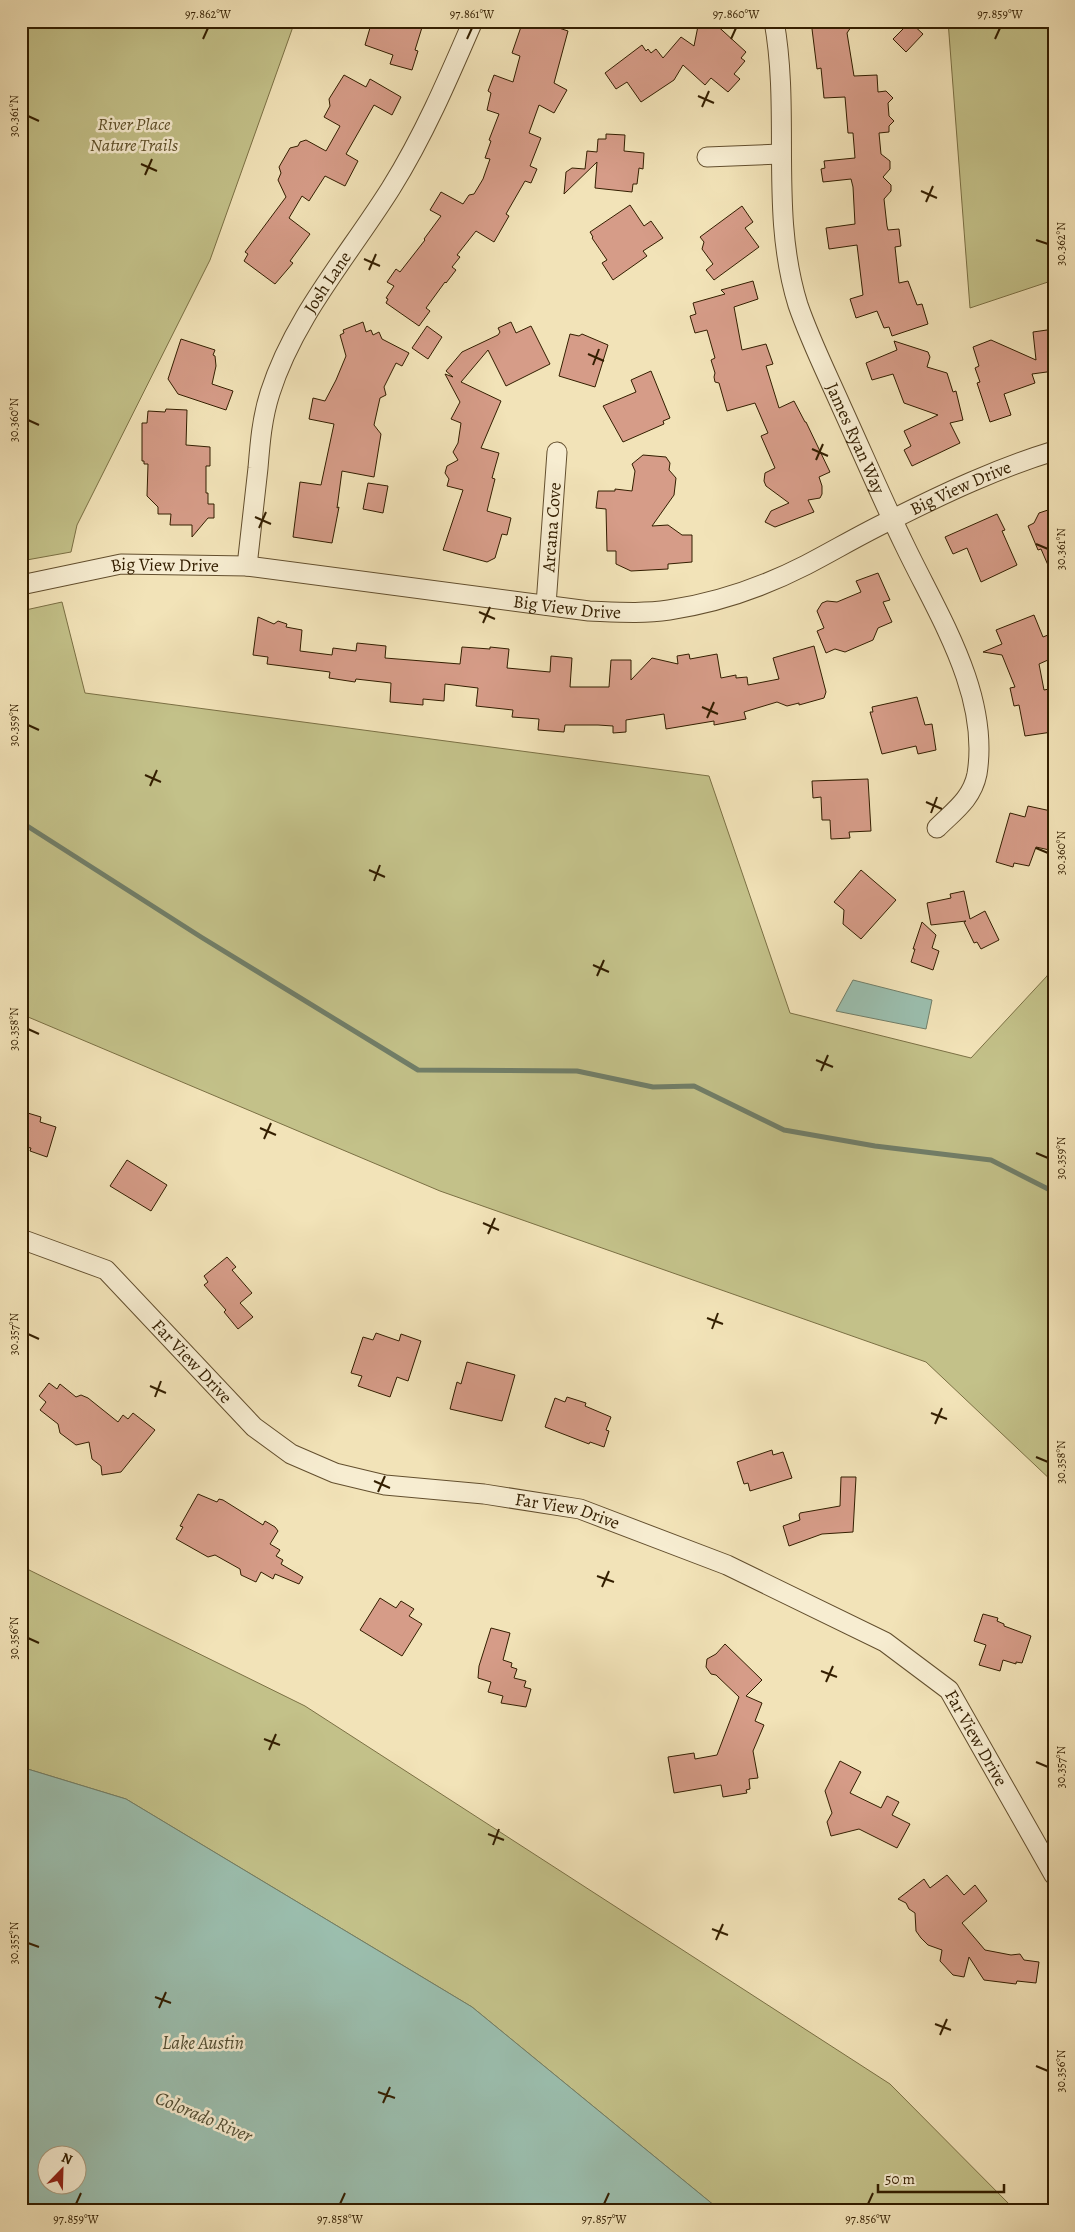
<svg xmlns="http://www.w3.org/2000/svg" width="1075" height="2232" font-family="Alegreya,serif">
	<style>
		.green { fill: #c3c189; stroke: #7b7044 }
		.water { fill: #9bbeae; stroke: #717e68; fill-rule: evenodd }
		.lines { fill: none; stroke-linecap: round; stroke-linejoin: round }
		.stream { stroke: #717e68; stroke-width: 5 }
		.building { fill: #d69c88; stroke: #331e00 }
		.street-casing { stroke: #634f2e; stroke-width: 21 }
		.street { stroke: #f7edd1; stroke-width: 19 }
		.ticks { fill: none; stroke: #331e00; stroke-width: 2 }
		.labels { text-anchor: middle; stroke-width: 5; stroke-linejoin: round; paint-order: stroke }
		.park-label { font-size: 18px; font-style: italic; fill: #5e4f29; stroke: #f7edd1 }
		.street-label { font-size: 18px; fill: #331e00; stroke: #f7edd1 }
		.water-label { font-size: 19px; font-style: italic; fill: #524e34; stroke: #f7edd1 }
		.neatline { fill: none; stroke: #331e00; stroke-width: 2 }
		.ticks-label { font-size: 12px; text-anchor: middle; fill: #331e00 }
	</style>
	<rect width="100%" height="100%" fill="#f2e3b8"/>
	<filter id="stains"><feTurbulence type="fractalNoise" baseFrequency=".004" numOctaves="4"/><feColorMatrix values="0 0 0 0 .2 0 0 0 0 .09 0 0 0 0 .02 0 0 0 .5 -.17"/></filter>
	<radialGradient id="worn" r=".72"><stop offset=".6" stop-color="#630" stop-opacity="0"/><stop offset="1" stop-color="#630" stop-opacity=".3"/></radialGradient>
	<path class="green" d="M 21,21 L 295,21 L 210,260 L 77,525 L 71,552 L 21,561 Z
		M 948,21 L 1054,21 L 1054,280 L 970,308 Z
		M 62,602 L 85,693 L 709,776 L 790,1013 L 971,1058 L 1047,976 L 1054,962 L 1054,1483 L 926,1362 L 440,1191 L 21,1014 L 21,611 Z
		M 21,1566 L 305,1706 L 890,2084 L 1016,2211 L 721,2211 L 472,2007 L 126,1799 L 21,1767 Z"/>
	<path class="water" d="M 853,980 L 932,1000 L 926,1029 L 836,1011 Z
		M 21,1767 L 126,1799 L 472,2007 L 721,2211 L 21,2211 ZM 48,2154 L 78,2154 L 78,2184 L 48,2184 Z"/>
	<g class="lines">
		<path class="stream" d="M 21,822 L 201,937 L 418,1070 L 577,1071 L 653,1087 L 694,1086 L 784,1130 L 875,1146 L 991,1160 L 1054,1192"/>
	</g>
	<path class="building" d="M 372,21 L 424,21 L 415,50 L 418,51 L 412,70 L 390,64 L 393,55 L 365,45 Z
		M 523,21 L 538,21 L 568,31 L 554,83 L 567,90 L 554,113 L 539,105 L 529,133 L 541,138 L 530,166 L 537,169 L 531,183 L 525,181 L 506,214 L 509,216 L 494,242 L 476,231 L 457,255 L 460,257 L 452,267 L 456,270 L 446,283 L 445,282 L 426,308 L 430,311 L 419,326 L 386,303 L 388,299 L 386,298 L 394,286 L 387,282 L 396,269 L 400,272 L 425,240 L 424,239 L 441,216 L 430,210 L 441,192 L 463,204 L 469,195 L 474,194 L 483,179 L 490,159 L 485,158 L 491,141 L 489,140 L 499,114 L 487,110 L 491,93 L 488,91 L 494,75 L 513,82 L 520,56 L 512,53 Z
		M 701,21 L 712,21 L 746,52 L 741,58 L 745,61 L 734,74 L 740,79 L 728,92 L 711,78 L 705,85 L 683,65 L 674,80 L 641,102 L 627,82 L 616,89 L 605,73 L 642,45 L 646,51 L 648,49 L 651,53 L 656,49 L 663,58 L 681,37 L 694,46 L 698,26 Z
		M 811,21 L 855,21 L 847,33 L 854,76 L 877,75 L 878,92 L 886,91 L 893,98 L 888,103 L 889,116 L 894,121 L 889,126 L 889,132 L 879,133 L 881,154 L 890,161 L 890,169 L 883,177 L 891,185 L 891,191 L 884,199 L 887,226 L 888,230 L 899,229 L 901,246 L 895,247 L 899,283 L 908,281 L 917,305 L 922,304 L 928,324 L 892,336 L 889,327 L 884,328 L 877,311 L 856,318 L 850,299 L 863,295 L 857,245 L 829,249 L 826,228 L 855,224 L 853,187 L 851,179 L 823,182 L 821,169 L 825,168 L 824,161 L 855,158 L 853,133 L 848,133 L 845,97 L 824,98 L 821,68 L 817,69 Z
		M 910,22 L 923,34 L 906,52 L 893,39 Z
		M 344,75 L 366,87 L 370,79 L 401,97 L 392,115 L 374,105 L 346,154 L 358,161 L 345,186 L 325,176 L 309,201 L 302,196 L 289,218 L 310,234 L 290,261 L 293,263 L 275,284 L 244,261 L 248,254 L 245,252 L 286,197 L 278,180 L 281,173 L 279,167 L 290,148 L 298,146 L 300,142 L 306,140 L 326,151 L 339,128 L 340,126 L 324,117 L 330,106 L 329,99 Z
		M 606,134 L 625,135 L 624,151 L 644,153 L 643,169 L 639,168 L 637,184 L 633,184 L 632,192 L 595,188 L 597,162 L 564,194 L 566,172 L 572,168 L 585,169 L 587,151 L 597,152 L 598,139 L 606,139 Z
		M 630,205 L 644,226 L 651,221 L 663,238 L 643,251 L 647,256 L 613,280 L 602,263 L 607,260 L 592,238 L 593,237 L 590,232 Z
		M 742,206 L 753,222 L 745,228 L 759,247 L 714,280 L 706,270 L 713,264 L 702,249 L 704,242 L 700,237 Z
		M 753,281 L 758,299 L 734,307 L 742,350 L 766,344 L 773,364 L 766,366 L 779,408 L 794,401 L 805,422 L 806,422 L 830,472 L 819,477 L 822,486 L 822,494 L 820,498 L 808,500 L 814,512 L 775,527 L 765,522 L 771,511 L 789,503 L 766,486 L 764,481 L 765,473 L 775,468 L 761,436 L 768,433 L 755,403 L 727,411 L 719,383 L 715,382 L 714,377 L 715,373 L 711,360 L 715,358 L 707,330 L 695,333 L 690,316 L 696,314 L 693,303 L 725,294 L 721,290 Z
		M 363,322 L 366,332 L 371,330 L 373,335 L 379,332 L 382,339 L 409,353 L 402,366 L 396,363 L 384,387 L 386,395 L 380,398 L 374,425 L 381,434 L 374,477 L 342,471 L 337,508 L 339,507 L 332,543 L 293,537 L 300,482 L 321,485 L 334,424 L 309,419 L 313,398 L 325,401 L 336,380 L 346,356 L 340,335 L 344,333 L 343,330 Z
		M 511,322 L 516,333 L 531,326 L 550,364 L 506,386 L 488,350 L 461,382 L 501,401 L 481,448 L 499,453 L 492,478 L 495,479 L 487,511 L 511,518 L 507,535 L 502,534 L 495,558 L 487,562 L 443,550 L 463,490 L 447,486 L 449,479 L 445,473 L 447,466 L 458,460 L 453,452 L 458,443 L 461,423 L 451,419 L 460,402 L 445,374 L 453,377 L 446,371 L 462,352 L 498,335 L 500,332 L 498,328 Z
		M 427,326 L 442,337 L 428,359 L 412,348 Z
		M 1054,329 L 1054,371 L 1032,374 L 1035,383 L 1004,394 L 1011,415 L 990,422 L 977,383 L 980,382 L 975,368 L 979,366 L 973,347 L 991,340 L 1036,360 L 1033,332 Z
		M 570,334 L 579,336 L 582,334 L 608,345 L 595,387 L 559,376 Z
		M 181,339 L 215,350 L 213,355 L 215,356 L 216,366 L 212,384 L 233,391 L 226,410 L 178,394 L 168,379 Z
		M 894,341 L 928,352 L 930,357 L 927,367 L 947,373 L 953,392 L 956,391 L 963,420 L 950,423 L 960,443 L 912,466 L 904,450 L 911,446 L 904,431 L 938,415 L 904,403 L 893,374 L 872,380 L 866,363 L 897,350 Z
		M 651,371 L 670,418 L 663,421 L 664,424 L 623,442 L 603,406 L 636,392 L 631,380 Z
		M 166,409 L 187,410 L 186,445 L 210,447 L 210,466 L 206,466 L 206,493 L 208,493 L 208,504 L 214,504 L 214,518 L 208,518 L 192,537 L 192,525 L 170,525 L 171,514 L 158,514 L 158,507 L 147,496 L 148,464 L 144,464 L 144,461 L 142,461 L 142,423 L 147,423 L 148,411 L 165,412 Z
		M 643,455 L 666,457 L 670,463 L 669,470 L 676,478 L 674,495 L 652,526 L 668,525 L 682,535 L 692,535 L 692,562 L 668,564 L 668,569 L 631,571 L 616,564 L 616,551 L 607,551 L 606,509 L 596,508 L 598,491 L 615,491 L 615,489 L 632,491 L 635,471 L 632,464 Z
		M 368,483 L 388,486 L 383,513 L 363,509 Z
		M 1051,509 L 1051,510 L 1054,509 L 1054,579 L 1041,549 L 1038,550 L 1028,526 L 1034,523 L 1039,513 Z
		M 997,514 L 1005,530 L 1002,531 L 1017,565 L 981,582 L 967,548 L 953,554 L 945,537 Z
		M 878,573 L 890,600 L 883,602 L 892,622 L 878,628 L 873,640 L 845,652 L 835,649 L 826,653 L 817,631 L 824,628 L 817,611 L 822,603 L 827,601 L 837,602 L 861,592 L 856,581 Z
		M 1034,615 L 1043,637 L 1048,635 L 1054,650 L 1048,660 L 1039,664 L 1044,690 L 1054,688 L 1054,730 L 1052,732 L 1025,736 L 1019,705 L 1014,706 L 1010,688 L 1015,687 L 1002,655 L 983,652 L 1002,644 L 996,630 Z
		M 258,617 L 274,624 L 278,621 L 287,624 L 286,627 L 302,630 L 300,651 L 332,655 L 333,648 L 356,651 L 357,643 L 386,646 L 385,658 L 460,664 L 462,647 L 490,649 L 490,647 L 509,649 L 507,668 L 550,672 L 551,656 L 572,658 L 570,687 L 609,687 L 611,660 L 631,660 L 631,680 L 652,658 L 678,664 L 677,656 L 689,654 L 690,659 L 717,654 L 721,678 L 736,675 L 736,678 L 747,677 L 748,685 L 779,679 L 773,658 L 814,646 L 826,692 L 824,698 L 799,705 L 799,703 L 787,706 L 777,702 L 744,712 L 746,719 L 714,725 L 714,721 L 666,729 L 664,714 L 626,720 L 626,732 L 613,733 L 613,726 L 598,725 L 565,725 L 564,732 L 538,730 L 539,719 L 512,717 L 513,710 L 476,706 L 478,688 L 445,684 L 444,701 L 423,699 L 423,705 L 390,702 L 391,683 L 356,679 L 355,682 L 329,678 L 330,672 L 267,664 L 268,657 L 253,655 Z
		M 917,697 L 925,725 L 932,724 L 936,750 L 918,754 L 916,746 L 882,754 L 870,712 L 873,712 L 872,707 Z
		M 868,779 L 871,831 L 849,832 L 850,838 L 831,839 L 830,820 L 822,820 L 821,797 L 813,798 L 812,781 Z
		M 1028,806 L 1051,811 L 1050,814 L 1054,815 L 1054,851 L 1036,847 L 1029,866 L 1014,863 L 1013,867 L 996,862 L 1010,813 L 1025,817 Z
		M 861,870 L 896,900 L 861,939 L 843,924 L 844,910 L 834,902 Z
		M 964,891 L 970,919 L 985,911 L 999,940 L 981,949 L 977,942 L 974,943 L 964,922 L 966,921 L 931,925 L 927,903 L 951,898 L 950,894 Z
		M 922,922 L 936,935 L 932,948 L 939,951 L 933,970 L 911,962 L 915,949 L 913,949 Z
		M 21,1111 L 41,1117 L 40,1122 L 56,1127 L 47,1157 L 30,1151 L 31,1148 L 21,1146 Z
		M 127,1160 L 167,1185 L 151,1211 L 110,1186 Z
		M 227,1257 L 236,1267 L 232,1270 L 252,1293 L 240,1303 L 253,1317 L 238,1329 L 224,1312 L 226,1310 L 204,1285 L 208,1282 L 204,1276 Z
		M 376,1333 L 399,1341 L 401,1334 L 421,1341 L 408,1381 L 397,1377 L 390,1397 L 358,1386 L 362,1376 L 351,1373 L 363,1337 L 373,1340 Z
		M 467,1362 L 515,1375 L 502,1421 L 450,1409 L 457,1382 L 461,1384 Z
		M 49,1383 L 57,1389 L 60,1384 L 76,1397 L 81,1395 L 88,1398 L 118,1422 L 123,1415 L 128,1419 L 133,1413 L 155,1430 L 121,1472 L 102,1475 L 101,1466 L 92,1459 L 89,1442 L 76,1445 L 60,1433 L 58,1424 L 40,1410 L 46,1402 L 39,1396 Z
		M 567,1397 L 586,1403 L 585,1406 L 611,1417 L 606,1430 L 609,1431 L 604,1447 L 590,1442 L 589,1444 L 545,1427 L 555,1398 L 565,1402 Z
		M 772,1450 L 773,1455 L 783,1452 L 792,1478 L 750,1491 L 748,1483 L 744,1484 L 737,1462 Z
		M 841,1477 L 856,1477 L 853,1532 L 822,1534 L 789,1546 L 783,1526 L 800,1520 L 799,1515 L 800,1513 L 840,1506 Z
		M 198,1494 L 217,1502 L 219,1499 L 223,1500 L 263,1525 L 265,1521 L 275,1527 L 278,1531 L 270,1544 L 280,1550 L 276,1556 L 283,1560 L 281,1564 L 303,1577 L 299,1584 L 275,1574 L 273,1579 L 261,1572 L 256,1582 L 241,1575 L 240,1569 L 215,1555 L 208,1557 L 176,1539 L 183,1527 L 180,1526 Z
		M 380,1598 L 396,1608 L 401,1601 L 414,1609 L 409,1616 L 422,1624 L 402,1656 L 360,1630 Z
		M 983,1614 L 998,1618 L 997,1621 L 1004,1624 L 1004,1626 L 1031,1636 L 1022,1663 L 1016,1662 L 1016,1664 L 1003,1660 L 1000,1671 L 979,1665 L 986,1645 L 974,1641 Z
		M 491,1628 L 510,1633 L 503,1660 L 512,1663 L 511,1667 L 517,1669 L 514,1678 L 526,1681 L 524,1687 L 531,1689 L 526,1707 L 501,1703 L 503,1696 L 488,1692 L 491,1682 L 478,1678 L 479,1666 Z
		M 725,1644 L 762,1680 L 746,1696 L 762,1703 L 755,1721 L 764,1725 L 753,1751 L 758,1778 L 749,1779 L 750,1789 L 746,1790 L 747,1793 L 723,1797 L 721,1785 L 674,1793 L 668,1757 L 694,1753 L 695,1759 L 717,1755 L 739,1697 L 716,1675 L 711,1674 L 706,1667 L 707,1659 L 716,1654 Z
		M 840,1761 L 861,1772 L 850,1793 L 881,1808 L 887,1796 L 899,1802 L 892,1815 L 910,1824 L 897,1848 L 859,1829 L 831,1836 L 827,1822 L 832,1813 L 825,1791 Z
		M 947,1875 L 964,1895 L 975,1885 L 987,1901 L 962,1923 L 985,1950 L 1011,1955 L 1020,1954 L 1024,1960 L 1039,1962 L 1036,1983 L 1017,1981 L 1016,1984 L 984,1980 L 969,1957 L 964,1977 L 953,1975 L 940,1961 L 942,1950 L 928,1945 L 921,1938 L 916,1931 L 915,1913 L 909,1909 L 906,1903 L 898,1899 L 924,1879 L 930,1888 Z"/>
	<g class="lines">
		<g class="street-casing">
			<g id="street">
				<path id="s1" d="M 774,21 C 791,115 769,212 798,305 C 810,340 827,374 842,408 C 863,454 883,501 905,546 C 938,615 990,694 977,774 C 972,799 954,811 937,828"/>
				<path d="M 707,157 L 780,154"/>
				<path id="s2" d="M 247,566 C 251,533 254,501 258,468 C 260,443 262,418 270,393 C 294,317 349,255 391,188 C 424,135 448,79 473,21"/>
				<path id="s3" d="M 21,585 L 121,564 L 247,566 L 589,611 C 616,612 643,614 669,610 C 716,603 763,587 806,565 C 835,550 863,533 893,519 C 945,493 998,468 1054,451"/>
				<path id="s4" d="M 546,605 L 557,452"/>
				<path id="s5" d="M 21,1239 L 106,1270 L 254,1427 L 291,1454 L 335,1473 L 385,1485 L 484,1494 L 580,1509 L 727,1565 L 885,1642 L 949,1690 L 1054,1875"/>
			</g>
		</g>
		<use href="#street" class="street"/>
	</g>
	<path class="ticks" d="M 203,39 L 208,28M 467,39 L 472,28M 731,39 L 736,28M 995,39 L 1000,28M 698,96 L 714,103M 702,107 L 709,91M 28,116 L 39,121M 141,164 L 157,171M 145,175 L 152,159M 921,191 L 937,198M 926,202 L 933,186M 1036,240 L 1048,244M 364,259 L 380,266M 369,270 L 376,254M 588,354 L 604,361M 593,365 L 599,349M 28,420 L 39,425M 812,449 L 828,456M 816,460 L 823,444M 255,517 L 271,524M 259,528 L 266,512M 1036,544 L 1048,549M 479,612 L 495,619M 483,623 L 490,607M 702,707 L 718,714M 707,718 L 714,702M 28,725 L 39,730M 145,775 L 161,782M 150,786 L 157,770M 926,802 L 942,809M 931,813 L 937,797M 1036,848 L 1048,853M 369,870 L 385,877M 374,881 L 380,865M 593,965 L 609,972M 597,976 L 604,960M 28,1029 L 39,1034M 816,1060 L 833,1067M 821,1071 L 828,1055M 260,1128 L 276,1135M 264,1139 L 271,1123M 1036,1153 L 1048,1158M 483,1223 L 499,1230M 488,1234 L 495,1218M 707,1318 L 723,1324M 712,1329 L 718,1313M 28,1334 L 39,1339M 150,1386 L 166,1393M 155,1397 L 161,1381M 931,1413 L 947,1419M 935,1424 L 942,1408M 1036,1457 L 1048,1462M 374,1481 L 390,1488M 378,1492 L 385,1476M 597,1576 L 614,1582M 602,1587 L 609,1571M 28,1638 L 39,1643M 821,1671 L 837,1677M 826,1682 L 833,1666M 264,1739 L 280,1745M 269,1750 L 276,1734M 1036,1762 L 1048,1767M 488,1834 L 504,1840M 493,1845 L 499,1829M 712,1929 L 728,1935M 716,1940 L 723,1924M 28,1943 L 39,1947M 155,1997 L 171,2003M 159,2008 L 166,1992M 935,2024 L 951,2030M 940,2035 L 947,2019M 1036,2066 L 1048,2071M 378,2092 L 395,2098M 383,2103 L 390,2087M 76,2204 L 81,2193M 340,2204 L 345,2193M 604,2204 L 609,2193M 868,2204 L 873,2193"/>
	<g class="labels">
		<g class="park-label">
			<text x="134" y="130">River Place<tspan x="134" dy="21">Nature Trails</tspan></text>
		</g>
		<g class="street-label">
			<text dy="6" stroke="none"><textPath href="#s2" startOffset="300">Josh Lane</textPath></text>
			<text dy="6" stroke="none"><textPath href="#s1" startOffset="431">James Ryan Way</textPath></text>
			<text dy="6" stroke="none"><textPath href="#s3" startOffset="971">Big View Drive</textPath></text>
			<text dy="6" stroke="none"><textPath href="#s4" startOffset="78">Arcana Cove</textPath></text>
			<text dy="6" stroke="none"><textPath href="#s3" startOffset="146">Big View Drive</textPath></text>
			<text dy="6" stroke="none"><textPath href="#s3" startOffset="551">Big View Drive</textPath></text>
			<text dy="6" stroke="none"><textPath href="#s5" startOffset="216">Far View Drive</textPath></text>
			<text dy="6" stroke="none"><textPath href="#s5" startOffset="636">Far View Drive</textPath></text>
			<text dy="6" stroke="none"><textPath href="#s5" startOffset="1116">Far View Drive</textPath></text>
		</g>
		<g class="water-label">
			<text x="203" y="2049">Lake Austin</text>
			<text transform="translate(204 2116) rotate(23)" y="7">Colorado River</text>
		</g>
	</g>
	<rect width="1075" height="2232" fill="none" stroke="#f2e3b8" stroke-width="55"/>
	<g transform="translate(62 2170) rotate(23)"><circle r="24" fill="#f7edd1" stroke="#a99a7d"/>
	<path d="M0-4L9 19L0 12L-9 19Z" fill="#8f2418"/>
	<text y="-8" font-size="14" font-weight="bold" text-anchor="middle" fill="#331e00">N</text>
	</g>
	<path d="M878 2184v8h126v-8" fill="none" stroke="#331e00" stroke-width="2.5"/>
	<text x="885" y="2184" font-size="15" fill="#331e00" stroke="#f7edd1" stroke-width="4" paint-order="stroke">50 m</text>
	<rect x="28" y="28" width="1020" height="2176" class="neatline"/>
	<g class="ticks-label">
		<text x="208" y="18">97.862°W</text>
		<text x="472" y="18">97.861°W</text>
		<text x="736" y="18">97.860°W</text>
		<text x="1000" y="18">97.859°W</text>
		<text transform="translate(14 116) rotate(-90)" y="4">30.361°N</text>
		<text transform="translate(1061 244) rotate(-90)" y="4">30.362°N</text>
		<text transform="translate(14 420) rotate(-90)" y="4">30.360°N</text>
		<text transform="translate(1061 549) rotate(-90)" y="4">30.361°N</text>
		<text transform="translate(14 725) rotate(-90)" y="4">30.359°N</text>
		<text transform="translate(1061 853) rotate(-90)" y="4">30.360°N</text>
		<text transform="translate(14 1029) rotate(-90)" y="4">30.358°N</text>
		<text transform="translate(1061 1158) rotate(-90)" y="4">30.359°N</text>
		<text transform="translate(14 1334) rotate(-90)" y="4">30.357°N</text>
		<text transform="translate(1061 1462) rotate(-90)" y="4">30.358°N</text>
		<text transform="translate(14 1638) rotate(-90)" y="4">30.356°N</text>
		<text transform="translate(1061 1767) rotate(-90)" y="4">30.357°N</text>
		<text transform="translate(14 1943) rotate(-90)" y="4">30.355°N</text>
		<text transform="translate(1061 2071) rotate(-90)" y="4">30.356°N</text>
		<text x="76" y="2223">97.859°W</text>
		<text x="340" y="2223">97.858°W</text>
		<text x="604" y="2223">97.857°W</text>
		<text x="868" y="2223">97.856°W</text>
	</g>
	<rect width="100%" height="100%" filter="url(#stains)"/>
	<rect width="100%" height="100%" fill="url(#worn)"/>
</svg>
